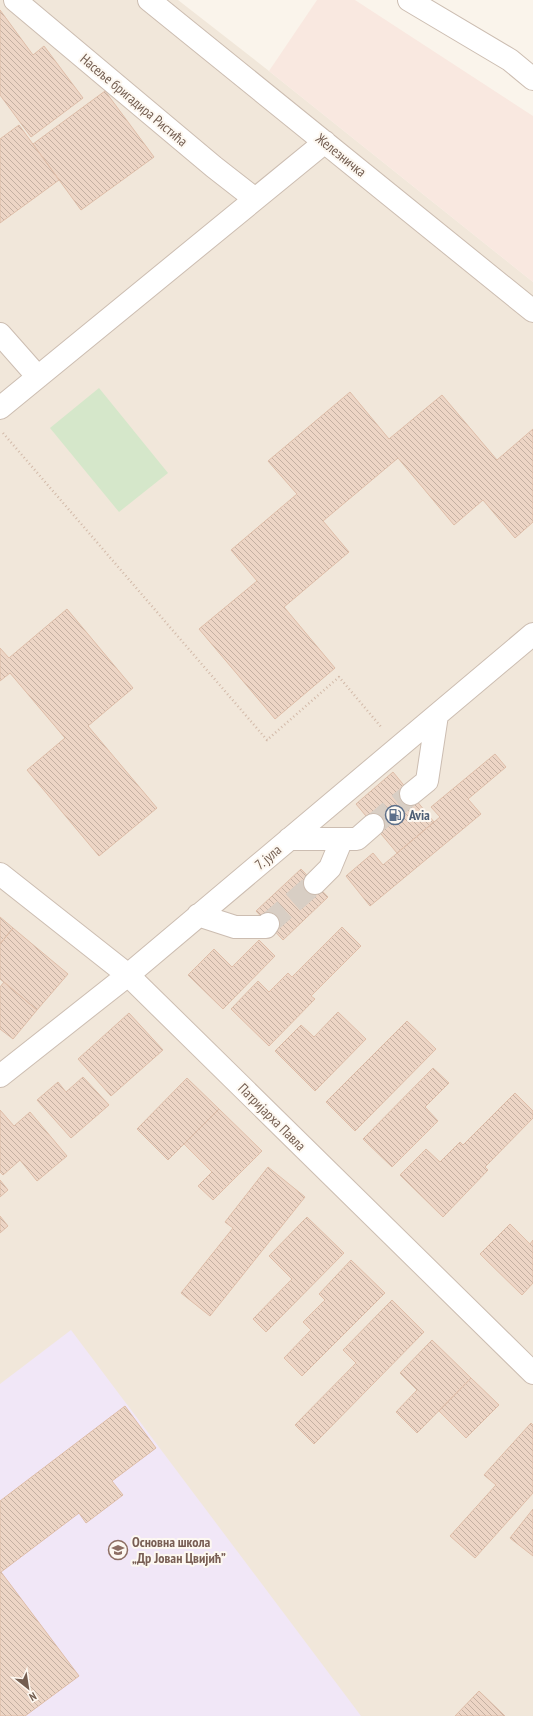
<svg xmlns="http://www.w3.org/2000/svg" width="533" height="1716" font-family="'PT Sans Narrow',sans-serif">
	<style>
		.residential { fill: #f1e7da }
		.commercial { fill: #f9e8e0 }
		.education { fill: #f1e7f7 }
		.garden { fill: #d5e7ca }
		.building { fill: url(#building-back-hatch); stroke: #debda8 }
		.lines { fill: none; stroke-linecap: round; stroke-linejoin: round }
		.minor-tunnel { stroke: #d8cec4; stroke-width: 22; stroke-dasharray: 22 11; stroke-linecap: butt }
		.minor-casing { stroke: #ccbdb1; stroke-width: 24 }
		.path { stroke: #d2b9a8; stroke-width: 2.5; stroke-dasharray: 1 3; stroke-linecap: butt }
		.minor { stroke: #fff; stroke-width: 22 }
		.labels { text-anchor: middle; stroke-width: 4; stroke-linejoin: round; paint-order: stroke }
		.street-label { font-size: 14px; fill: #735d50; stroke: #fdf8f1 }
		.service-label { font-size: 14px; font-weight: bold; fill: #4e5e75; stroke: #fdf8f1; text-anchor: start }
		.education-label { font-size: 14px; font-weight: bold; fill: #785e54; stroke: #fdf8f1; text-anchor: start }
	</style>
	<defs>
		<pattern id="building-back-hatch" width="6" height="6" patternUnits="userSpaceOnUse"><rect width="6" height="6" fill="#edd5c5"/><path d="M-1 5l2 2M0 0l6 6M5-1l2 2" fill="none" stroke="#c4b0a2"/></pattern>
	</defs>
	<rect width="100%" height="100%" fill="#faf4eb"/>
	<path class="residential" d="M 0,0 L 178,0 L 269,71 L 533,282 L 533,1716 L 0,1716 Z"/>
	<path class="commercial" d="M 317,0 L 355,0 L 533,116 L 533,282 L 269,71 Z"/>
	<path class="education" d="M 71,1330 L 361,1716 L 0,1716 L 0,1384 Z"/>
	<path class="garden" d="M 99,388 L 168,473 L 119,512 L 50,428 Z"/>
	<path class="building" d="M 0,10 L 33,55 L 44,46 L 83,98 L 31,137 L 0,95 Z
		M 105,91 L 154,157 L 81,210 L 33,144 Z
		M 19,125 L 59,180 L 0,223 L 0,139 Z
		M 350,392 L 389,439 L 442,395 L 497,460 L 533,429 L 533,522 L 515,538 L 483,500 L 454,525 L 398,458 L 323,521 L 349,552 L 284,607 L 335,668 L 275,719 L 199,629 L 257,581 L 231,550 L 297,494 L 268,461 Z
		M 67,609 L 133,688 L 88,726 L 157,808 L 99,856 L 27,770 L 65,738 L 10,673 L 0,681 L 0,648 L 9,658 Z
		M 495,754 L 506,767 L 468,799 L 481,814 L 370,906 L 346,876 L 373,853 L 383,865 L 440,817 L 431,807 Z
		M 393,772 L 434,822 L 397,853 L 356,804 Z
		M 301,869 L 328,897 L 283,940 L 256,911 Z
		M 0,917 L 13,928 L 0,944 Z
		M 342,927 L 361,946 L 311,996 L 315,999 L 269,1046 L 231,1009 L 258,981 L 269,992 L 288,973 L 292,977 Z
		M 13,928 L 68,974 L 37,1010 L 0,979 L 0,944 Z
		M 259,940 L 275,956 L 223,1009 L 188,975 L 214,949 L 232,967 Z
		M 4,982 L 37,1010 L 13,1039 L 0,1029 L 0,987 Z
		M 338,1012 L 366,1039 L 315,1091 L 275,1051 L 301,1025 L 314,1037 Z
		M 129,1013 L 163,1050 L 111,1096 L 78,1059 Z
		M 407,1021 L 436,1049 L 355,1131 L 326,1102 Z
		M 433,1068 L 449,1083 L 425,1107 L 438,1121 L 392,1167 L 363,1139 Z
		M 83,1077 L 109,1105 L 71,1138 L 37,1100 L 58,1082 L 66,1092 Z
		M 187,1078 L 219,1109 L 168,1160 L 137,1129 Z
		M 515,1093 L 533,1111 L 533,1118 L 485,1167 L 488,1170 L 443,1217 L 400,1175 L 426,1149 L 440,1162 L 460,1142 L 463,1145 Z
		M 219,1109 L 262,1151 L 213,1200 L 198,1186 L 212,1172 L 184,1144 Z
		M 0,1110 L 14,1126 L 30,1112 L 67,1156 L 37,1181 L 20,1160 L 3,1175 L 0,1172 Z
		M 268,1167 L 305,1197 L 210,1316 L 181,1293 L 233,1228 L 225,1222 Z
		M 0,1180 L 8,1190 L 0,1197 Z
		M 0,1216 L 8,1226 L 0,1233 Z
		M 307,1217 L 344,1253 L 266,1332 L 253,1319 L 292,1279 L 269,1256 Z
		M 510,1224 L 530,1244 L 533,1240 L 533,1283 L 522,1295 L 480,1254 Z
		M 351,1260 L 385,1293 L 302,1376 L 284,1358 L 311,1330 L 303,1322 L 325,1300 L 319,1294 Z
		M 392,1300 L 424,1332 L 314,1444 L 295,1425 L 356,1363 L 343,1350 Z
		M 432,1340 L 471,1378 L 417,1433 L 396,1412 L 417,1390 L 400,1373 Z
		M 471,1378 L 499,1405 L 466,1438 L 439,1411 Z
		M 125,1406 L 156,1448 L 112,1481 L 123,1495 L 86,1523 L 79,1513 L 1,1572 L 79,1676 L 25,1716 L 0,1716 L 0,1501 Z
		M 531,1423 L 533,1425 L 533,1493 L 475,1558 L 450,1536 L 496,1485 L 484,1475 Z
		M 533,1509 L 533,1556 L 510,1538 Z
		M 479,1691 L 505,1716 L 455,1716 Z"/>
	<g class="lines">
		<path class="minor-tunnel" d="M 373,825 L 411,794
			M 268,924 L 315,883"/>
		<g class="minor-casing">
			<path id="minor" d="M 15,0 L 214,167 L 255,199
				M 149,0 L 533,311
				M 409,0 L 510,60 L 533,79
				M 0,334 L 38,377
				M 0,408 L 325,142
				M 411,794 L 427,781 L 437,715
				M 289,839 L 357,839 L 373,825
				M 0,874 L 128,975 L 533,1373
				M 315,883 L 330,868 L 342,839
				M 198,915 L 235,927 L 266,927 L 268,924
				M 0,1076 L 128,975 L 533,634"/>
		</g>
		<path class="path" d="M 3,433 L 267,740 L 339,677 L 382,728"/>
		<use href="#minor" class="minor"/>
	</g>
	<defs>
		<g id="fuel-ring" transform="scale(1)"><circle r="9.5" fill="#fdf8f1" stroke="#5c6f8a" stroke-width="1.5"/><path d="M-5.5-6h7V0h2V4h1.3V-2.5L3-4.5l.8-.8L6-3V5H2.5V1h-1V6h-7ZM-4.2-4.7v3.2H.2V-4.7Z" fill="#5c6f8a"/></g>
		<g id="school-ring" transform="scale(1)"><circle r="9.5" fill="#fdf8f1" stroke="#8d6e63" stroke-width="1.5"/><path d="M0-5L7-2L0 1L-7-2ZM-4 1L0 2.5L4 1V4Q0 6-4 4Z" fill="#8d6e63"/></g>
	</defs>
	<g fill-rule="evenodd">
		<use href="#fuel-ring" x="395" y="815"/>
		<use href="#school-ring" x="118" y="1550"/>
	</g>
	<g class="labels">
		<g class="street-label">
			<text transform="translate(134 100) rotate(40)" y="5">Насеље бригадира Ристића</text>
			<text transform="translate(341 155) rotate(39)" y="5">Железничка</text>
			<text transform="translate(268 857) rotate(-40)" y="5">7. јула</text>
			<text transform="translate(272 1117) rotate(45)" y="5">Патријарха Павла</text>
		</g>
		<g class="service-label">
			<text x="409" y="820">Avia</text>
		</g>
		<g class="education-label">
			<text x="132" y="1547">Основна школа<tspan x="132" dy="16">„Др Јован Цвијић”</tspan></text>
		</g>
	</g>
	<g transform="translate(28 1688) rotate(150)" stroke="#fdf8f1" stroke-width="3" paint-order="stroke">
	<path d="M0-3L7 15L0 10L-7 15Z" fill="#735d50"/>
	<text y="-6" font-size="11" font-weight="bold" text-anchor="middle" fill="#735d50">N</text>
	</g>
</svg>
